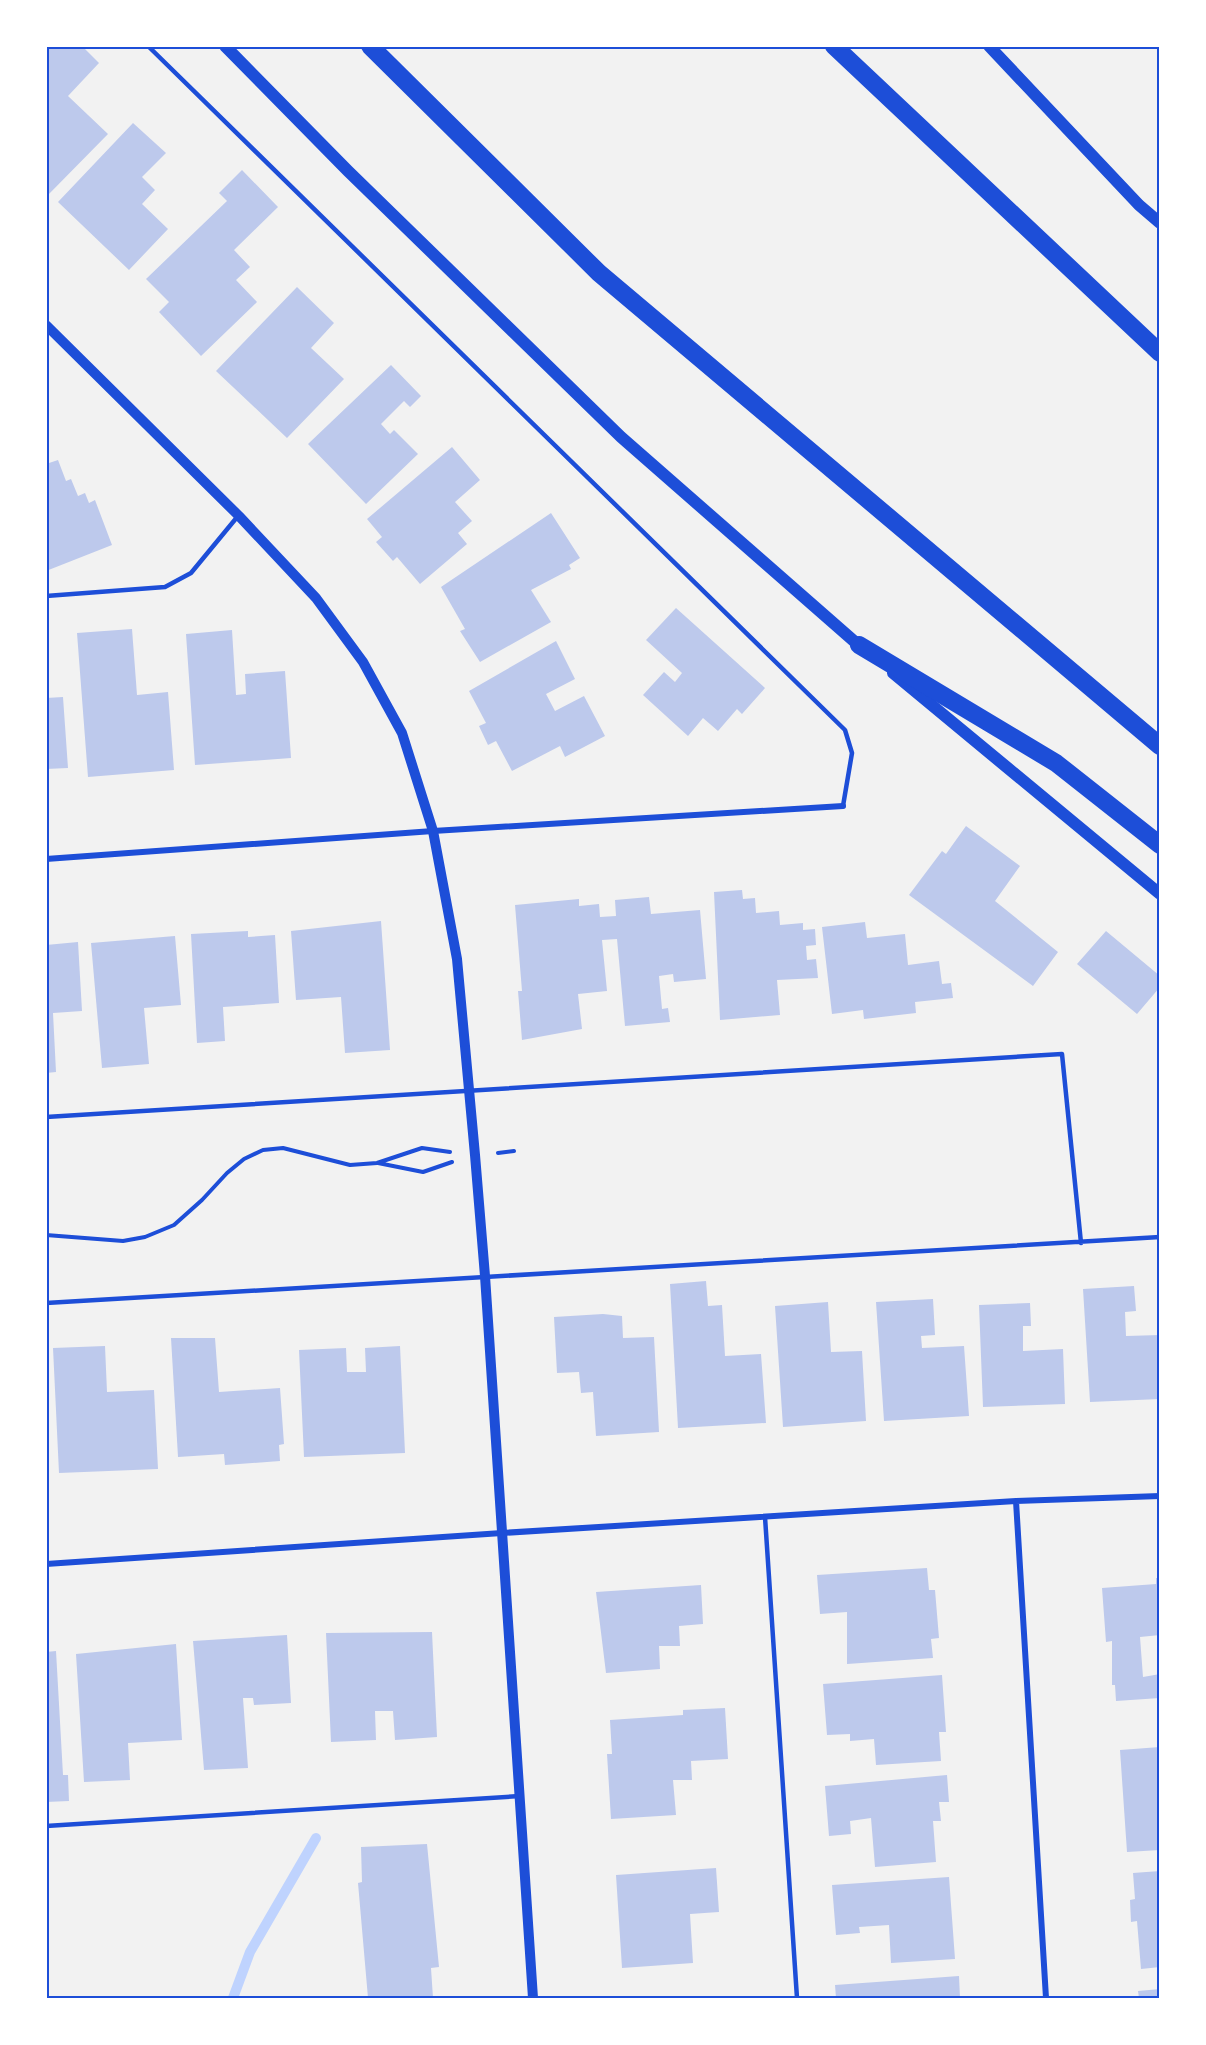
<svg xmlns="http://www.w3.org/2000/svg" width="1206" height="2045" font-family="'Noto Sans',sans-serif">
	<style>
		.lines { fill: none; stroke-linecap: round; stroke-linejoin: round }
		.stream { stroke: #bfd3fe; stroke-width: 10 }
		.building { fill: #bdc9ec }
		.path { stroke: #1d4ed8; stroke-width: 4 }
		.service { stroke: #1d4ed8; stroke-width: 4.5 }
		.minor { stroke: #1d4ed8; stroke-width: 6 }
		.tertiary { stroke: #1d4ed8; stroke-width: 10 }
		.secondary { stroke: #1d4ed8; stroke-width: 12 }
		.motorway { stroke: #1d4ed8; stroke-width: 18 }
		.rail { stroke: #7290e2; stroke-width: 4.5 }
		.neatline { fill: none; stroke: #1d4ed8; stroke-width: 2 }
	</style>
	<rect width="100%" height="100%" fill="#f2f2f2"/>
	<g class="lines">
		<path class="stream" d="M 233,1998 L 250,1952 L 316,1838"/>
	</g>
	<path class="building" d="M 51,46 L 82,46 L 99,63 L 68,96 L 108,134 L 48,195 L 46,52 Z
		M 133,123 L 166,153 L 142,177 L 155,190 L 142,204 L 168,229 L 129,270 L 58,202 Z
		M 242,170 L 278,207 L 234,250 L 250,267 L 236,280 L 257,302 L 201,356 L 159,312 L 169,302 L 146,279 L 227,201 L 219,193 Z
		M 297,287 L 334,323 L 311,348 L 344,379 L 287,438 L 216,371 Z
		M 391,365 L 421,396 L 410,407 L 404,401 L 381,424 L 390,434 L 394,430 L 418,454 L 366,504 L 308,444 Z
		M 452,447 L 480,480 L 455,502 L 472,521 L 458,533 L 467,544 L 420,584 L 397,557 L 393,561 L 376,542 L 382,537 L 367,519 Z
		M 58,460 L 66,481 L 71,479 L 78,496 L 85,493 L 89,503 L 95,500 L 112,545 L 46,571 L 46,464 Z
		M 551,513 L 580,558 L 569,565 L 571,569 L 531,590 L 551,622 L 480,662 L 460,631 L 465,629 L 441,587 Z
		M 676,608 L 765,688 L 742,714 L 737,709 L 718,731 L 703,718 L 688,736 L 643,695 L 664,672 L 675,682 L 682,673 L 646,640 Z
		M 132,629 L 137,695 L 168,692 L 174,770 L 88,777 L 77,633 Z
		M 232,630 L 236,695 L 246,694 L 245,674 L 285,671 L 291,758 L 195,765 L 186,634 Z
		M 556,641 L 575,679 L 546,694 L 555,711 L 584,696 L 605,736 L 565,757 L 560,746 L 512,771 L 496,741 L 488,745 L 479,726 L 486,723 L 469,691 Z
		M 63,697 L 68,768 L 46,769 L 46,698 Z
		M 966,826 L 1020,866 L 995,901 L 1058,952 L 1033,986 L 909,895 L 942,851 L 946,854 Z
		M 742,890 L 743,899 L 755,898 L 756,913 L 779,911 L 780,925 L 803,923 L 803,930 L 815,929 L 816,945 L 806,946 L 807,960 L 816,959 L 818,978 L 777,980 L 780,1015 L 720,1020 L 714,892 Z
		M 649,897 L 651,914 L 700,910 L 706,979 L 674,982 L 673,974 L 659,976 L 662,1009 L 668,1008 L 670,1022 L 625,1026 L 617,939 L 602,940 L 607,991 L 578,994 L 582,1029 L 522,1040 L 518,991 L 522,991 L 515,905 L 579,899 L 579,906 L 599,904 L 600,917 L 616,916 L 615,900 Z
		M 381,921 L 390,1050 L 345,1053 L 341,997 L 296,1000 L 291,931 Z
		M 865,922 L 867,938 L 905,934 L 908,965 L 939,961 L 942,984 L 951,983 L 953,998 L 915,1002 L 916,1013 L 864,1019 L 863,1010 L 832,1014 L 822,927 Z
		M 248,931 L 248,937 L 275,935 L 279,1003 L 223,1007 L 225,1041 L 197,1043 L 191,934 Z
		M 1106,931 L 1160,976 L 1160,987 L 1137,1014 L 1077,964 Z
		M 175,936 L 181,1005 L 144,1008 L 149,1064 L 102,1068 L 91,943 Z
		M 78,942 L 82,1011 L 53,1013 L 56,1072 L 46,1073 L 46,945 Z
		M 706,1281 L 708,1306 L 722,1305 L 725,1356 L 761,1354 L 766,1423 L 678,1428 L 670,1284 Z
		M 1134,1286 L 1136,1311 L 1125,1312 L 1126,1336 L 1160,1335 L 1160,1399 L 1090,1402 L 1083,1289 Z
		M 933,1299 L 935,1335 L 921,1336 L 922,1348 L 964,1346 L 969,1416 L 884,1421 L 876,1302 Z
		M 828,1302 L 831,1352 L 862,1351 L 866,1421 L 783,1427 L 775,1306 Z
		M 1030,1303 L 1031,1326 L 1023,1326 L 1023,1351 L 1063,1349 L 1065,1404 L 983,1407 L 979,1305 Z
		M 603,1314 L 622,1316 L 623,1338 L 654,1337 L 659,1432 L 596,1436 L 593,1392 L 581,1393 L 579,1372 L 557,1373 L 554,1317 Z
		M 171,1338 L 215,1338 L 219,1392 L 280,1388 L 284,1444 L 279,1445 L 280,1461 L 225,1465 L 224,1454 L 178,1457 Z
		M 105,1346 L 107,1392 L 154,1390 L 158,1469 L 59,1473 L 53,1348 Z
		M 400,1346 L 405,1453 L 304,1457 L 299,1350 L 346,1348 L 347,1372 L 366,1372 L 365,1348 Z
		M 927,1568 L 929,1590 L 935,1590 L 939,1638 L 931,1639 L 933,1658 L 847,1664 L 847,1612 L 820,1614 L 817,1575 Z
		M 1156,1578 L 1160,1578 L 1160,1635 L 1140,1637 L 1143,1677 L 1160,1674 L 1160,1698 L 1116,1701 L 1115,1685 L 1112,1685 L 1112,1641 L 1106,1642 L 1102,1588 L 1156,1584 Z
		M 701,1585 L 703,1624 L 679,1626 L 680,1646 L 659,1646 L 660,1669 L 606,1673 L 596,1592 Z
		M 432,1632 L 437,1737 L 395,1740 L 393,1711 L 375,1711 L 376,1740 L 331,1742 L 326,1633 Z
		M 287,1635 L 291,1703 L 254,1705 L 253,1698 L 243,1698 L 248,1768 L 204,1770 L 193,1641 Z
		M 176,1644 L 182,1740 L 128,1743 L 130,1780 L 84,1782 L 76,1654 Z
		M 56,1651 L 63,1775 L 68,1775 L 69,1801 L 46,1802 L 46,1652 Z
		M 942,1675 L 946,1732 L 939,1732 L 941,1761 L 876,1765 L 874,1739 L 850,1741 L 850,1734 L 827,1735 L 823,1684 Z
		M 725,1708 L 728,1759 L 691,1761 L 692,1780 L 673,1780 L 676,1815 L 611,1819 L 607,1754 L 612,1754 L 610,1720 L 683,1715 L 683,1710 Z
		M 1160,1747 L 1160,1850 L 1127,1852 L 1120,1750 Z
		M 947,1775 L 949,1802 L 939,1802 L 941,1821 L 933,1821 L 936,1862 L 875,1867 L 871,1818 L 850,1821 L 851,1834 L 829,1836 L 825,1786 Z
		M 427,1844 L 439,1967 L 431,1968 L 433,1998 L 368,1998 L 358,1883 L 362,1882 L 361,1847 Z
		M 716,1868 L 719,1912 L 690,1914 L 693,1963 L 622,1968 L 616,1875 Z
		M 1160,1871 L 1160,1967 L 1141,1969 L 1137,1921 L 1131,1922 L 1130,1900 L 1135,1899 L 1133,1873 Z
		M 949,1877 L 955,1959 L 891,1963 L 889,1925 L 859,1927 L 860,1933 L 836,1935 L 832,1885 Z
		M 959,1976 L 960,1998 L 836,1998 L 835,1985 Z
		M 1160,1989 L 1160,1998 L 1139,1998 L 1138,1991 Z"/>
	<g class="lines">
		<path class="path" d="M 498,1153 L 514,1151
			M 378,1163 L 423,1172 L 452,1162
			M 46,1235 L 123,1241 L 145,1237 L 174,1225 L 202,1200 L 227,1173 L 244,1159 L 263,1150 L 283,1148 L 350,1165 L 377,1163 L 422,1148 L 450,1152"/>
		<path class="service" d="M 148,46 L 845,730 L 852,753 L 843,806
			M 46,596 L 165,587 L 191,573 L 238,516
			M 46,1117 L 1062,1054 L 1081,1243
			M 46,1303 L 1160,1237
			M 765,1517 L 797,1998
			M 46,1826 L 520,1796"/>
		<path class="minor" d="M 46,859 L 433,831 L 843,806
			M 1016,1501 L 1046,1998
			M 46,1564 L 502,1533 L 1016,1501 L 1160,1496"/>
		<path class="tertiary" d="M 46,325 L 239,516 L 316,598 L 363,662 L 402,733 L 433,831 L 457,959 L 475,1155 L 485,1276 L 533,1998"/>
		<path class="secondary" d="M 225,46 L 348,171 L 621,437 L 863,649
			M 989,46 L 1139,205 L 1160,223
			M 893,673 L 1160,894"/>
		<path class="motorway" d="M 370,46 L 599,273 L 1160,746
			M 834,46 L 1160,353
			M 859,645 L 1056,763 L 1160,845"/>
		<path class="rail" d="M 1159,46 L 1160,47"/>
	</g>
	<rect width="1206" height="2045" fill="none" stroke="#ffffff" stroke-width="96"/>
	<rect x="48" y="48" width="1110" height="1949" class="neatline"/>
</svg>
